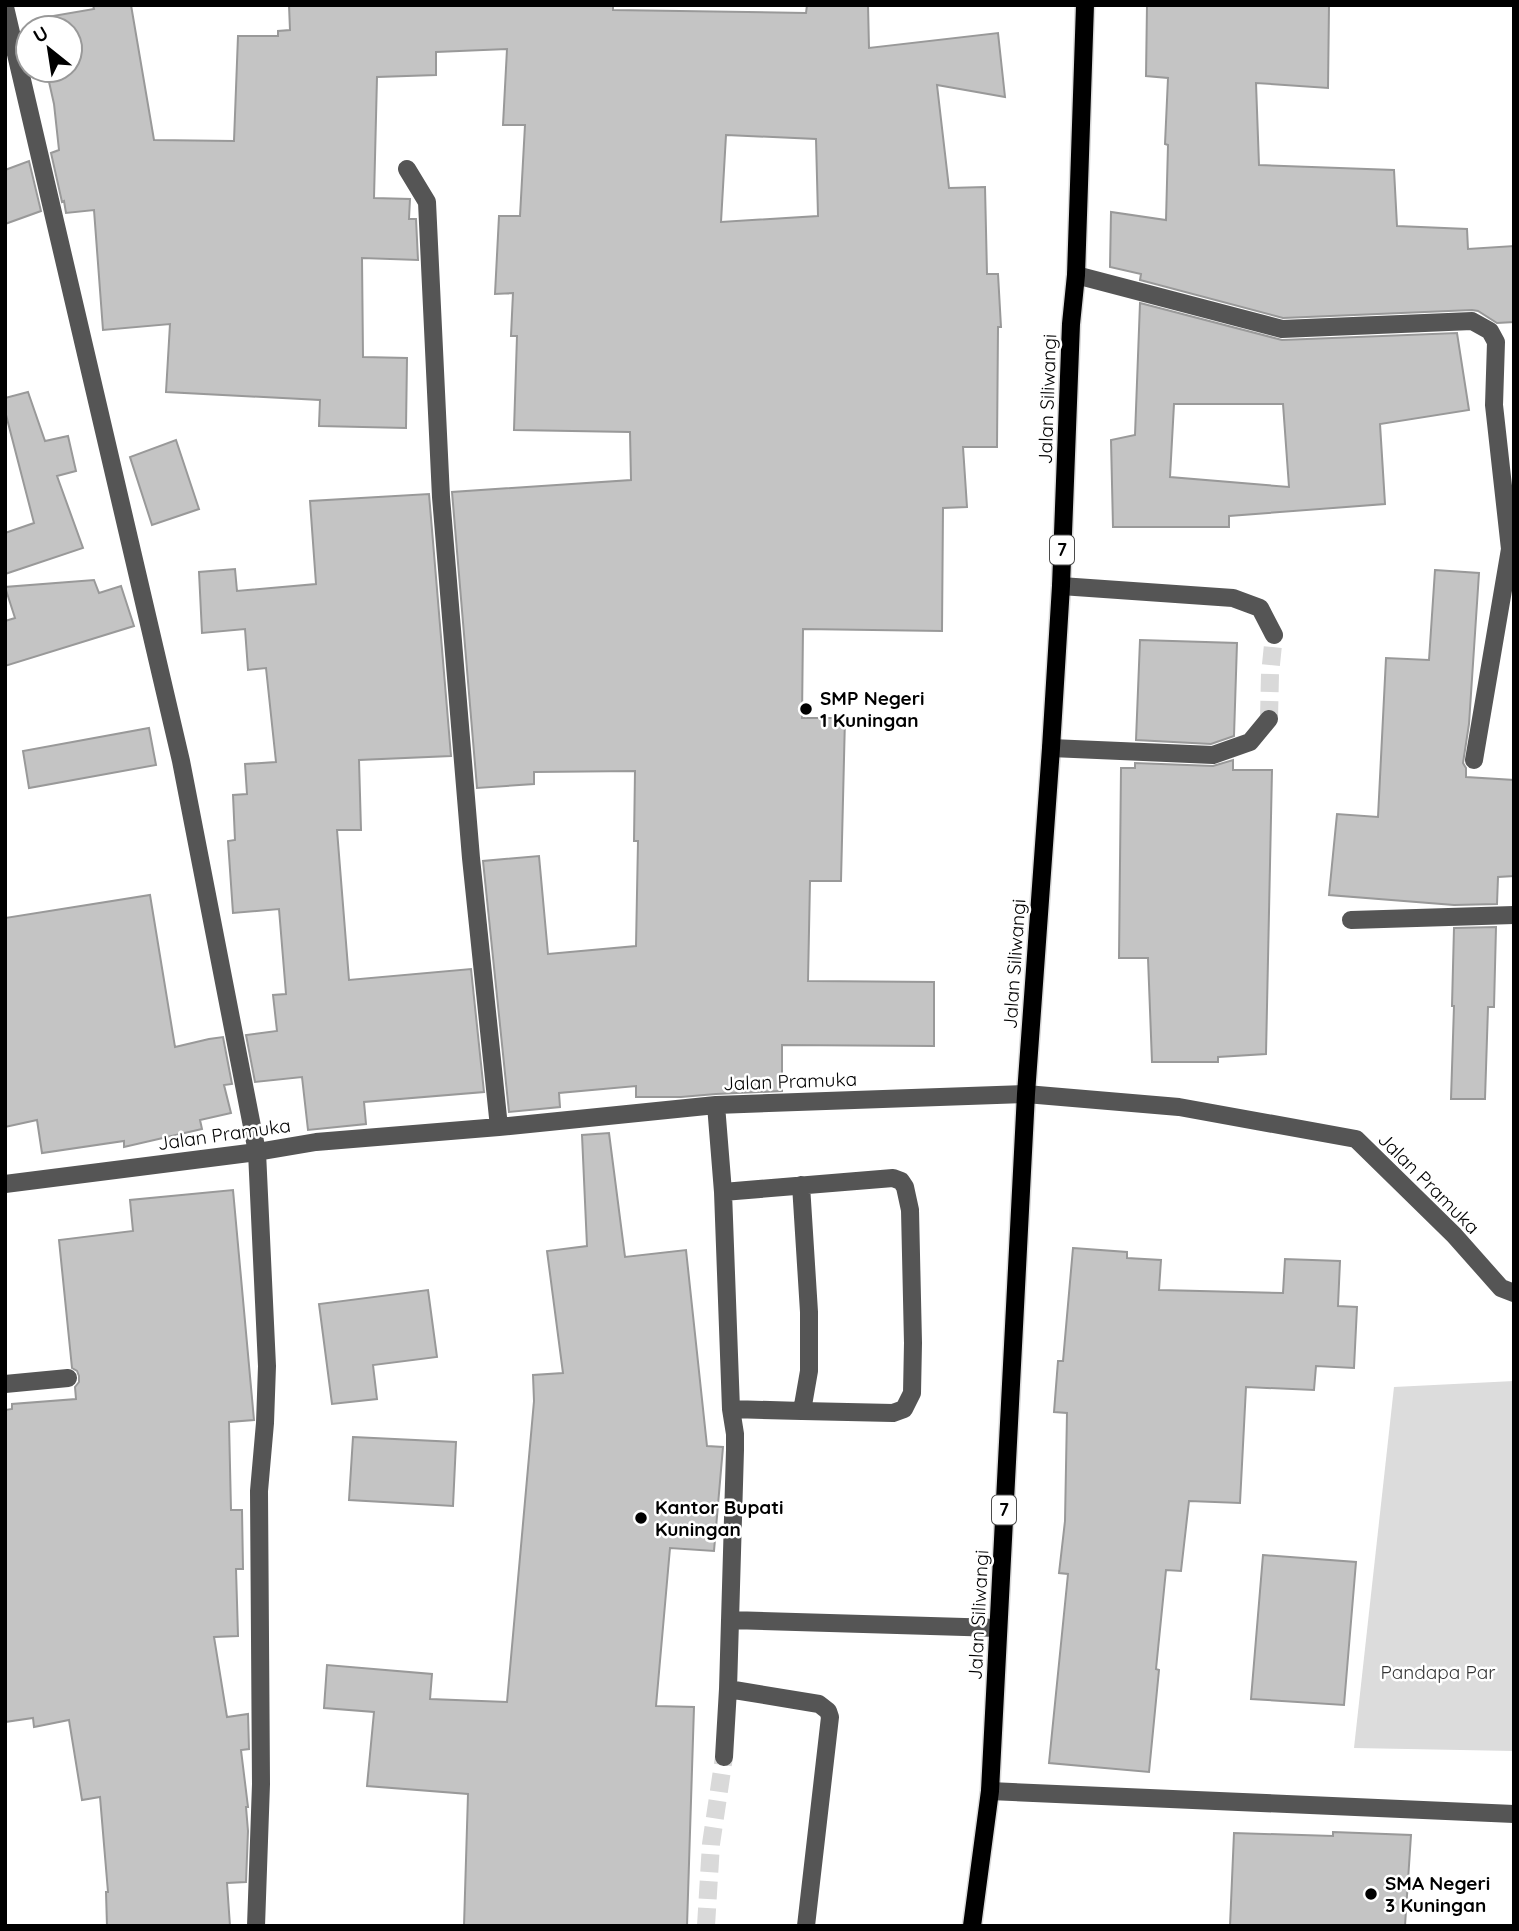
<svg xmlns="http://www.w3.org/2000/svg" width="1519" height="1931" font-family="Quicksand,sans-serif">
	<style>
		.green { fill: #dcdcdc }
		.building { fill: #c4c4c4; stroke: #999; stroke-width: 2; fill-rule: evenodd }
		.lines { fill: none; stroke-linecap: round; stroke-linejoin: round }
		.minor-tunnel { stroke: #d9d9d9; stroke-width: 18; stroke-dasharray: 18 9; stroke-linecap: butt }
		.major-casing { stroke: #dbdbdb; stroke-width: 21 }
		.minor { stroke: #555; stroke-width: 18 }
		.major { stroke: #000; stroke-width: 18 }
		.poi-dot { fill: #000; stroke: #fff; stroke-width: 2.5 }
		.labels { text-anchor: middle; stroke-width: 5; stroke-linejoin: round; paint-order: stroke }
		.shield { fill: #fff; stroke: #4c4c4c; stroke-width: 2 }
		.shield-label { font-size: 18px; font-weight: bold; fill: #000 }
		.street-label { font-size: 19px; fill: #000; stroke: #fff }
		.poi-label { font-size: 19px; font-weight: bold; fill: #000; stroke: #fff; text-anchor: start }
		.park-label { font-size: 19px; fill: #333; stroke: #fff }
	</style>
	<rect width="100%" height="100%" fill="#fff"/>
	<path class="green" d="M 1514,1381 L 1514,1751 L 1354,1748 L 1394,1387 Z"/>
	<path class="building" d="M 93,5 L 131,5 L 154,140 L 234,141 L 238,36 L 278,36 L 278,31 L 290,30 L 289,5 L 613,5 L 613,10 L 806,13 L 807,5 L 868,5 L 869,48 L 998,33 L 1005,97 L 937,85 L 949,188 L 985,187 L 987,274 L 998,274 L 1001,327 L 998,327 L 997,447 L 963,447 L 967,507 L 943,508 L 942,631 L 803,629 L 802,718 L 845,718 L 841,881 L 810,881 L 808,981 L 934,982 L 934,1046 L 782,1045 L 782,1091 L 716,1094 L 681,1097 L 636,1097 L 636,1086 L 559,1093 L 560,1107 L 509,1112 L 483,861 L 539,856 L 548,954 L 636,946 L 638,841 L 634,841 L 635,771 L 534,772 L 534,784 L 477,788 L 452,492 L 631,480 L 630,432 L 514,430 L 517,336 L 511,336 L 513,293 L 495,294 L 499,216 L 520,216 L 525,125 L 503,125 L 507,49 L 436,52 L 436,75 L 377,77 L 374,198 L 410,199 L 409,219 L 416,219 L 418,260 L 362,258 L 363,357 L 407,358 L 406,428 L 319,426 L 320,400 L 166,392 L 170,324 L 103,330 L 94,210 L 66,213 L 64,201 L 62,202 L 51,153 L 59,150 L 54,104 L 47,73 L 56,71 L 56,70 L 70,70 L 70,28 L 49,28 L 47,17 L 94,9 ZM 726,135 L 816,139 L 818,216 L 721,222 Z
		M 1147,5 L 1329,5 L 1328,88 L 1256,83 L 1259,165 L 1394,170 L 1397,226 L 1467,229 L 1468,249 L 1514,246 L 1514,322 L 1497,323 L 1478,311 L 1472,310 L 1283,318 L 1140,280 L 1141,274 L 1110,267 L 1111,212 L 1166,220 L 1168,145 L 1165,144 L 1168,78 L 1146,76 Z
		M 29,161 L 41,211 L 5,224 L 5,170 Z
		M 1140,303 L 1282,340 L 1457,333 L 1469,410 L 1380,424 L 1385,504 L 1229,516 L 1229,527 L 1113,527 L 1111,440 L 1135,435 ZM 1174,404 L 1283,404 L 1289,487 L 1170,477 Z
		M 28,392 L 45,441 L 68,436 L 76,471 L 57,476 L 83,548 L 5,574 L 5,533 L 34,523 L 5,411 L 5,398 Z
		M 176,440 L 199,509 L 152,525 L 130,457 Z
		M 429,494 L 451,756 L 359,760 L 361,830 L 337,830 L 349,980 L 471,969 L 484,1092 L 364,1102 L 366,1124 L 308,1130 L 302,1077 L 255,1082 L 246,1035 L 277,1031 L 273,995 L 286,994 L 279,909 L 233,913 L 228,841 L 235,840 L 233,795 L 247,794 L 245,764 L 276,762 L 266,668 L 248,670 L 245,629 L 202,633 L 199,572 L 235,569 L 237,591 L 316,584 L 310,501 Z
		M 1435,570 L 1479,573 L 1469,724 L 1463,763 L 1466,768 L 1466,777 L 1514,780 L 1514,876 L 1498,877 L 1497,904 L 1454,905 L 1329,895 L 1337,814 L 1378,817 L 1386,658 L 1429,660 Z
		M 94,580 L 99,593 L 121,586 L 134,626 L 5,666 L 5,621 L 15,618 L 5,587 Z
		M 1140,640 L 1237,643 L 1234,736 L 1211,744 L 1136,740 Z
		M 149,728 L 156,765 L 29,788 L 23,751 Z
		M 1233,760 L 1233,770 L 1272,770 L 1266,1054 L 1218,1057 L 1218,1062 L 1152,1062 L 1148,958 L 1119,958 L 1121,768 L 1135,768 L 1135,763 L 1213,766 Z
		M 150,895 L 175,1047 L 209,1039 L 223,1037 L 232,1084 L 224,1085 L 231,1113 L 200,1120 L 202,1129 L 124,1147 L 124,1141 L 42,1153 L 37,1120 L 5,1127 L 5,918 Z
		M 1496,927 L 1494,1007 L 1488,1007 L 1485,1099 L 1451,1099 L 1454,1006 L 1452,1006 L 1454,928 Z
		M 609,1133 L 625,1257 L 686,1250 L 707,1446 L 723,1447 L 714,1551 L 670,1548 L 656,1706 L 694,1707 L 687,1926 L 464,1926 L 468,1794 L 367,1786 L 374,1712 L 324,1708 L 327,1665 L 432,1674 L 430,1699 L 507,1702 L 534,1401 L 533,1375 L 563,1373 L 547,1251 L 587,1246 L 582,1135 Z
		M 233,1190 L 254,1420 L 229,1422 L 231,1510 L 242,1510 L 243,1569 L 236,1569 L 238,1636 L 214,1637 L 227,1717 L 248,1714 L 249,1749 L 241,1750 L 248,1807 L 246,1807 L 248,1831 L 246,1882 L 227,1883 L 230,1926 L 107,1926 L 106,1892 L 108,1892 L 100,1797 L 82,1800 L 69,1720 L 34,1727 L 33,1718 L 5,1722 L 5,1410 L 12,1409 L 12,1404 L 76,1399 L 75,1387 L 79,1382 L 79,1376 L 77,1371 L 72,1368 L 59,1240 L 133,1231 L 130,1200 Z
		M 1073,1248 L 1127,1252 L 1127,1258 L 1161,1260 L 1159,1290 L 1283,1293 L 1285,1259 L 1340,1261 L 1338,1306 L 1357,1307 L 1354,1368 L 1316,1366 L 1314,1390 L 1246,1387 L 1240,1503 L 1189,1501 L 1181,1571 L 1166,1570 L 1156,1669 L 1159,1670 L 1149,1772 L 1049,1763 L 1068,1574 L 1059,1573 L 1065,1521 L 1067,1413 L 1054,1412 L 1058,1361 L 1063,1361 Z
		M 428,1290 L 437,1357 L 373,1365 L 377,1399 L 332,1404 L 319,1304 Z
		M 353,1437 L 456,1442 L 453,1506 L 349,1500 Z
		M 1263,1555 L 1356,1562 L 1344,1705 L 1251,1699 Z
		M 1333,1832 L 1411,1835 L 1405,1926 L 1230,1926 L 1234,1833 L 1333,1836 Z"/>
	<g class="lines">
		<path class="minor-tunnel" d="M 1269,719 L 1270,674 L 1274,635
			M 706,1926 L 711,1844 L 724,1757"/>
		<g class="major-casing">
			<path id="major" d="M 972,1926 L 990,1791 L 1026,1094 L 1051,748 L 1061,586 L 1071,324 L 1076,275 L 1085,5"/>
		</g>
		<path class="minor" d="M 5,7 L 181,761 L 257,1152 L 267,1366 L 265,1423 L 259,1491 L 261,1784 L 256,1926
			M 407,169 L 427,202 L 441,497 L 471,858 L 499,1127
			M 1076,275 L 1282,329 L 1472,321 L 1490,331 L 1496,342 L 1494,405 L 1510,549 L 1474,760
			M 1061,586 L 1233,598 L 1260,608 L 1274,635
			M 1051,748 L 1213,755 L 1250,742 L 1269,719
			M 1351,920 L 1514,915
			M 716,1105 L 723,1192 L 731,1409 L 735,1434 L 735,1450 L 728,1689 L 724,1757
			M 5,1184 L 257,1152 L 316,1142 L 499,1127 L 716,1105 L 1026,1094 L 1179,1107 L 1356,1139 L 1454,1235 L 1501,1288 L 1514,1293
			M 723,1192 L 893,1178 L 901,1181 L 905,1187 L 910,1210 L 913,1343 L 912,1393 L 904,1409 L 893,1413 L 802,1411
			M 5,1384 L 68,1378
			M 731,1409 L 802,1411 L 809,1371 L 809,1312 L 801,1185
			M 730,1620 L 998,1628
			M 728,1689 L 819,1704 L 828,1711 L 830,1717 L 806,1926
			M 990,1791 L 1514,1814"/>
		<use href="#major" class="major"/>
	</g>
	<g class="poi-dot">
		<circle cx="806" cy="709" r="7"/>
		<circle cx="641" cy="1518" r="7"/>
		<circle cx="1371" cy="1894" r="7"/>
	</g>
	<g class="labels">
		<g class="shield">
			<rect x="1050" y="535.5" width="24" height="29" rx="5"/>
			<rect x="992" y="1495.5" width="24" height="29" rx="5"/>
		</g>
		<g class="shield-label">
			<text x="1062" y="556">7</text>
			<text x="1004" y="1516">7</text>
		</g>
		<g class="street-label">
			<text transform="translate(1047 399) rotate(-88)" y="7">Jalan Siliwangi</text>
			<text transform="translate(1014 964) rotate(-86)" y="7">Jalan Siliwangi</text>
			<text transform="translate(790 1081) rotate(-2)" y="7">Jalan Pramuka</text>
			<text transform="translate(224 1134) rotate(-8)" y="7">Jalan Pramuka</text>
			<text transform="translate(1429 1183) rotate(45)" y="7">Jalan Pramuka</text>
			<text transform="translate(978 1615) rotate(-87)" y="7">Jalan Siliwangi</text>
		</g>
		<g class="poi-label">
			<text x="820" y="705">SMP Negeri<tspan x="820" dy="22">1 Kuningan</tspan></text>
			<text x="655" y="1514">Kantor Bupati<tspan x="655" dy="22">Kuningan</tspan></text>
			<text x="1385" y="1890">SMA Negeri<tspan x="1385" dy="22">3 Kuningan</tspan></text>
		</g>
		<g class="park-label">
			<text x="1438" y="1679">Pandapa Par</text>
		</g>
	</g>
	<rect width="1519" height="1931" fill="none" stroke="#000000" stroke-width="14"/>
	<g transform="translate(49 49) rotate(330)"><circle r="33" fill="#ffffff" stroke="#999999" stroke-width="2"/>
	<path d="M0-5L12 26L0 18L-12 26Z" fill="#000000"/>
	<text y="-10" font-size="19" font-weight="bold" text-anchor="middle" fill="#000000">U</text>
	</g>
</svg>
